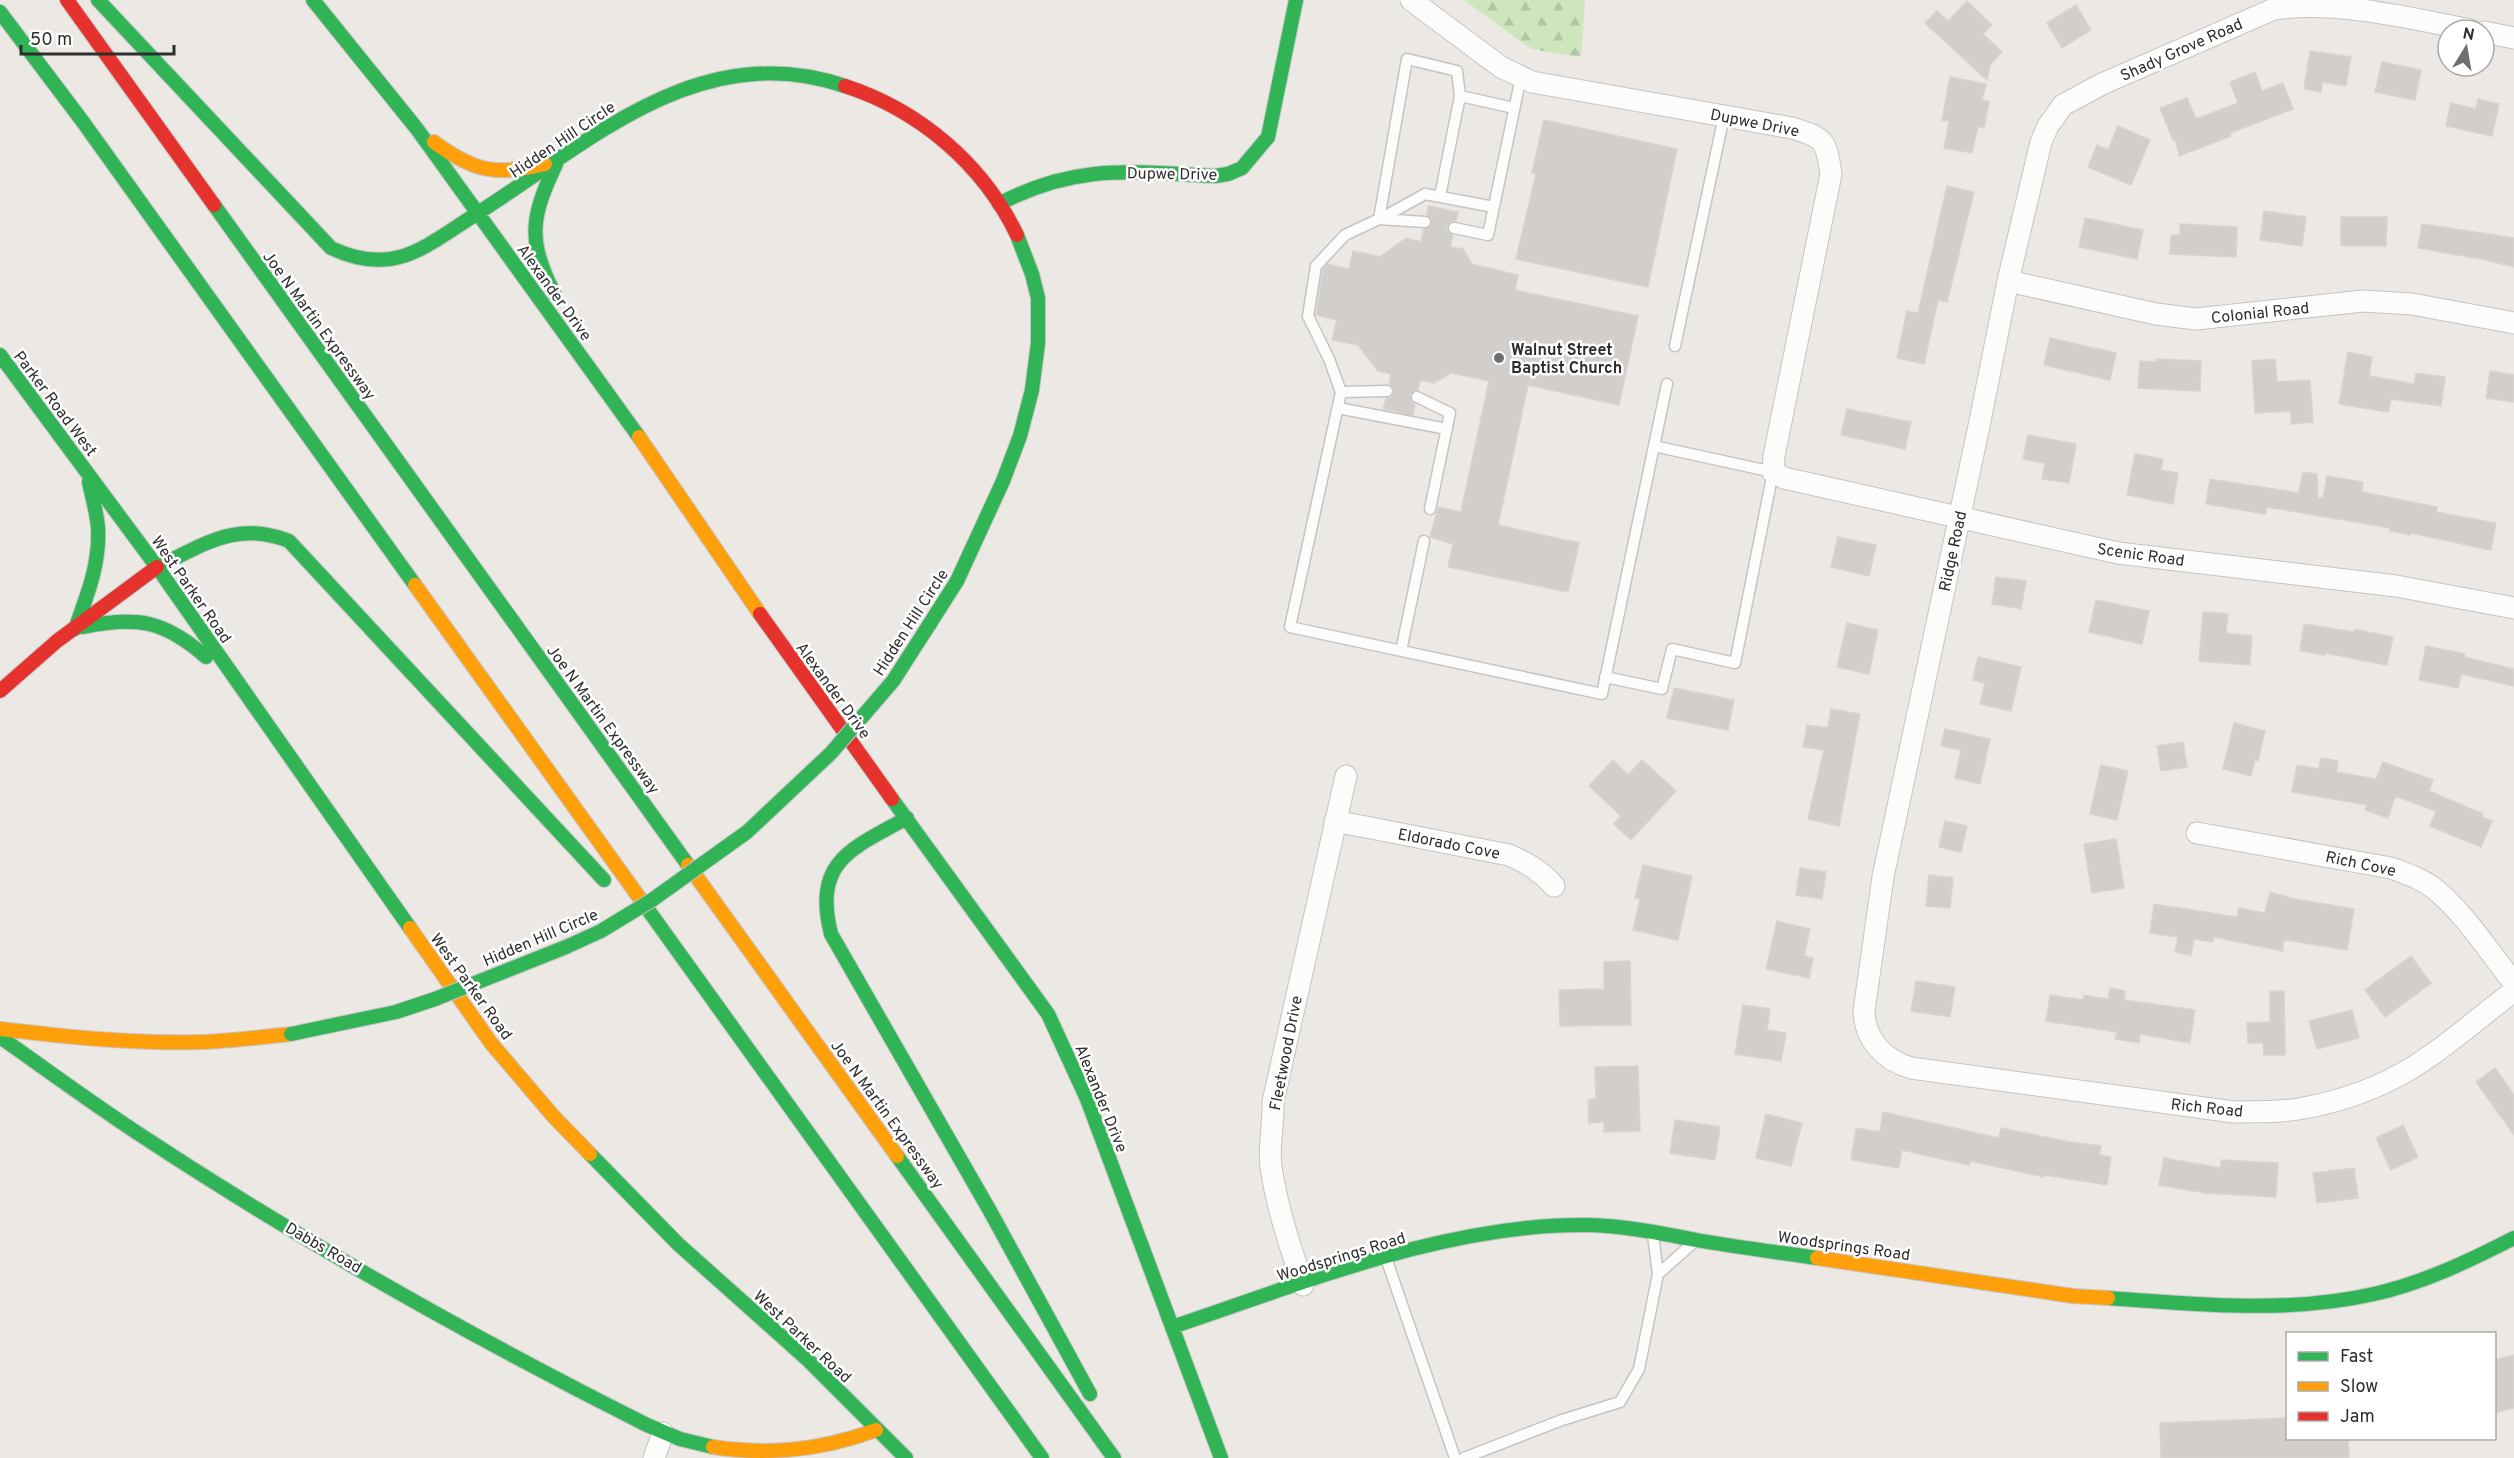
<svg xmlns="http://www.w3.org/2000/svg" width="2514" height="1458" font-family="Overpass,sans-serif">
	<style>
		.forest { fill: url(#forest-firs) }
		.building { fill: #d1cecb; stroke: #d7d4d0; stroke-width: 1.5 }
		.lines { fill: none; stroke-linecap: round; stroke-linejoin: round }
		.lane-casing { stroke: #c5c4c5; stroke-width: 13 }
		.street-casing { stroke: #c5c4c5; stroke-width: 23 }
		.fast-casing { stroke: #c5c4c5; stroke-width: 16 }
		.slow-casing { stroke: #c5c4c5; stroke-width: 16 }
		.jam-casing { stroke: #c5c4c5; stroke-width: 16 }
		.lane { stroke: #fcfcfb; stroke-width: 10 }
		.street { stroke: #fcfcfb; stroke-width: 21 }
		.fast { stroke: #30b455; stroke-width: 14 }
		.slow { stroke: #ff9f0a; stroke-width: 14 }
		.jam { stroke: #e5322d; stroke-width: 14 }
		.fast-bridge-casing { stroke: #c5c4c5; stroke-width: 16; stroke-linecap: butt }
		.fast-bridge { stroke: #30b455; stroke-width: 14 }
		.poi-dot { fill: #706f6e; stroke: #fff; stroke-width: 2 }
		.labels { text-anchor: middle; stroke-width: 5; stroke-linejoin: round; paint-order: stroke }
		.street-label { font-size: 16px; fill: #2e2e2e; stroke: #fff }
		.poi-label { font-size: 16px; font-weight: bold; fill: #2e2e2e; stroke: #fff; text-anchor: start }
	</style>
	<defs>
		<pattern id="forest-firs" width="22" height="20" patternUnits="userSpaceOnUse" patternTransform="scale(1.5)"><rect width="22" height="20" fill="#cee6be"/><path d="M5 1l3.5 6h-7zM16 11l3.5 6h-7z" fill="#b1c6a4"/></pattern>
	</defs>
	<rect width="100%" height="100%" fill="#ece8e4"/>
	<path class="forest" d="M 1464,0 L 1585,0 L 1581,57 L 1531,49 Z"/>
	<path class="building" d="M 1967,1 L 1992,25 L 1983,34 L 2002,52 L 1990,65 L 1987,80 L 1925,23 L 1937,11 L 1948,21 Z
		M 2076,5 L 2091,30 L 2062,48 L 2047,23 Z
		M 2310,51 L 2351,57 L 2346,86 L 2322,82 L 2321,92 L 2304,89 Z
		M 2382,62 L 2421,70 L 2415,100 L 2375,92 Z
		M 2255,72 L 2262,91 L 2283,83 L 2293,109 L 2230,133 L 2231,136 L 2179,156 L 2176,141 L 2173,140 L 2160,108 L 2187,98 L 2196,119 L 2238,103 L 2230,82 Z
		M 1950,77 L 1986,84 L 1982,100 L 1989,102 L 1984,128 L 1978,126 L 1972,153 L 1944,148 L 1949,121 L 1942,120 Z
		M 2478,99 L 2499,104 L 2492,136 L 2446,126 L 2451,103 L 2476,109 Z
		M 1544,120 L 1677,149 L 1648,287 L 1516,259 L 1536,174 L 1532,173 Z
		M 2118,126 L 2150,140 L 2131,185 L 2088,167 L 2097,145 L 2108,150 Z
		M 1947,186 L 1974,192 L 1947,302 L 1938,300 L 1924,364 L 1897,358 L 1907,311 L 1918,313 Z
		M 1428,206 L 1458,212 L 1456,221 L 1451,221 L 1447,226 L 1447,231 L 1453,235 L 1450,247 L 1463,249 L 1472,264 L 1518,275 L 1515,290 L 1638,316 L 1619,405 L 1528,385 L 1498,525 L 1579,543 L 1568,592 L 1448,567 L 1453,544 L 1430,537 L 1438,507 L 1461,512 L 1489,381 L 1451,373 L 1434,383 L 1420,380 L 1418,390 L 1410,394 L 1411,401 L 1415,404 L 1413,415 L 1383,409 L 1386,399 L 1391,397 L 1394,391 L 1393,387 L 1389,384 L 1391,374 L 1378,371 L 1358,345 L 1332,340 L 1337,320 L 1316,315 L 1323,269 L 1328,264 L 1349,269 L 1353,251 L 1380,257 L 1406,238 L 1421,242 L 1424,229 L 1429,228 L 1432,223 L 1431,218 L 1427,215 Z
		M 2264,211 L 2306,217 L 2302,246 L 2260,240 Z
		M 2341,217 L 2387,217 L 2386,246 L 2341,246 Z
		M 2085,218 L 2143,230 L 2137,259 L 2079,247 Z
		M 2180,224 L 2237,227 L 2236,257 L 2170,254 L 2171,235 L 2180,235 Z
		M 2422,224 L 2514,238 L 2514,267 L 2486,260 L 2418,248 Z
		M 2050,338 L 2116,353 L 2110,380 L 2044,365 Z
		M 2348,352 L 2372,357 L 2369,376 L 2414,384 L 2416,373 L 2445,377 L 2441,406 L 2391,399 L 2388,412 L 2339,404 Z
		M 2156,359 L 2201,361 L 2200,391 L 2138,388 L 2140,361 L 2156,362 Z
		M 2275,359 L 2277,382 L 2310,380 L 2313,422 L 2291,424 L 2291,411 L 2255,413 L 2252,361 Z
		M 2490,371 L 2514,375 L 2514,402 L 2486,398 Z
		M 1847,409 L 1911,422 L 1905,449 L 1841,435 Z
		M 2028,435 L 2076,444 L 2069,483 L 2042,479 L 2045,463 L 2023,459 Z
		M 2135,454 L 2163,459 L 2161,470 L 2178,473 L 2173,504 L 2127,495 Z
		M 2303,472 L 2317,474 L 2318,498 L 2323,498 L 2327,476 L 2363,482 L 2362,492 L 2437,507 L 2436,512 L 2496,523 L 2491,550 L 2411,533 L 2410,535 L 2390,531 L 2390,528 L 2356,522 L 2267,507 L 2265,514 L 2206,504 L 2210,479 L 2299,493 Z
		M 1838,537 L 1876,545 L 1869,576 L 1831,567 Z
		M 1996,577 L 2026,581 L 2021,609 L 1992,604 Z
		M 2096,600 L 2149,611 L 2142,644 L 2089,632 Z
		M 2203,612 L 2228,614 L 2226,633 L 2252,636 L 2250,665 L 2199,661 Z
		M 1847,623 L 1878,630 L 1869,674 L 1837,667 Z
		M 2304,624 L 2354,632 L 2355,629 L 2393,637 L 2387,665 L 2325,653 L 2325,655 L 2300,651 Z
		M 2426,646 L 2465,654 L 2464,657 L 2514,669 L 2514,686 L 2461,674 L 2458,688 L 2419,680 Z
		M 1978,657 L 2021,667 L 2011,711 L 1980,704 L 1985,683 L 1973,680 Z
		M 1674,688 L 1734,700 L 1728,730 L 1667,718 Z
		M 1831,709 L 1860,714 L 1839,826 L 1808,819 L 1824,750 L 1803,747 L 1807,725 L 1828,728 Z
		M 2234,723 L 2265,731 L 2258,760 L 2255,759 L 2251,776 L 2223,769 Z
		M 1945,729 L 1990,739 L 1980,784 L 1955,778 L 1961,750 L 1941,746 Z
		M 2183,742 L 2187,767 L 2161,771 L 2157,746 Z
		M 2321,758 L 2338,761 L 2336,772 L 2376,779 L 2383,762 L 2433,780 L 2429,791 L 2483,814 L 2482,817 L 2492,821 L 2481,847 L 2430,826 L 2436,811 L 2395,796 L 2388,818 L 2365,810 L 2367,805 L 2292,792 L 2297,765 L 2319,769 Z
		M 1613,760 L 1628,775 L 1642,760 L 1676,791 L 1631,840 L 1614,824 L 1621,816 L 1589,786 Z
		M 2101,765 L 2128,771 L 2117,820 L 2090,814 Z
		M 1945,821 L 1967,826 L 1961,852 L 1939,847 Z
		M 2116,839 L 2124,888 L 2092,893 L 2084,844 Z
		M 1643,865 L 1692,876 L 1678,940 L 1633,930 L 1640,899 L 1635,898 Z
		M 1800,868 L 1826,872 L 1822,899 L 1796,895 Z
		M 1929,875 L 1953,878 L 1950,908 L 1926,906 Z
		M 2270,892 L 2295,899 L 2354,909 L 2347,950 L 2286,940 L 2283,942 L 2283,951 L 2214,937 L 2213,942 L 2194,939 L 2191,955 L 2175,952 L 2178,937 L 2150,933 L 2154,904 L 2237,917 L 2239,908 L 2265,913 Z
		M 1777,921 L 1810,929 L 1804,956 L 1813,958 L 1809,978 L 1766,969 Z
		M 2411,956 L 2431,983 L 2385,1017 L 2365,990 Z
		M 1630,961 L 1631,1025 L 1560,1026 L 1559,990 L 1604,989 L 1604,962 Z
		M 1916,981 L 1955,987 L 1950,1017 L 1911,1011 Z
		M 2110,988 L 2125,991 L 2124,1000 L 2195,1010 L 2190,1043 L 2140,1034 L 2139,1043 L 2115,1039 L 2117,1032 L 2046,1021 L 2050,995 L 2083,1000 L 2084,995 L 2108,999 Z
		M 2270,991 L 2284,991 L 2285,1055 L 2264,1055 L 2263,1043 L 2248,1043 L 2247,1023 L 2270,1022 Z
		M 1743,1005 L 1770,1009 L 1767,1030 L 1786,1033 L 1781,1061 L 1735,1054 Z
		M 2352,1010 L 2359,1038 L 2317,1049 L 2309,1021 Z
		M 1638,1066 L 1640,1131 L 1604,1132 L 1604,1122 L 1589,1123 L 1588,1100 L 1596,1099 L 1595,1067 Z
		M 2495,1068 L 2514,1095 L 2514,1135 L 2476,1082 Z
		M 1883,1112 L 1999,1138 L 2001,1128 L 2070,1142 L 2101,1146 L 2099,1155 L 2111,1157 L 2107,1185 L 2045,1175 L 2044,1177 L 1970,1161 L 1969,1165 L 1902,1150 L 1899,1168 L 1851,1160 L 1856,1128 L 1880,1132 Z
		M 1766,1114 L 1802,1123 L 1791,1166 L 1756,1158 Z
		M 1675,1120 L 1720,1127 L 1715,1160 L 1670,1153 Z
		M 2403,1125 L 2418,1157 L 2391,1170 L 2376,1138 Z
		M 2164,1158 L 2221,1168 L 2221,1160 L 2278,1163 L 2276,1197 L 2205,1193 L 2159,1185 Z
		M 2354,1168 L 2358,1198 L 2317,1203 L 2313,1173 Z
		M 2514,1355 L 2514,1408 L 2494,1413 L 2494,1360 Z
		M 2288,1418 L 2288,1438 L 2348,1438 L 2349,1458 L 2161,1458 L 2160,1423 Z"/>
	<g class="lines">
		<g class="lane-casing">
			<path id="lane" d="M 1440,196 L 1460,96
				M 1379,219 L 1407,59 L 1457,71 L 1460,96 L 1514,108
				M 1380,219 L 1425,194 L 1494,207
				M 1425,222 L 1379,219 L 1345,235 L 1316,266 L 1308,316 L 1329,359 L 1341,392 L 1290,627 L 1602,694 L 1654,446
				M 1454,228 L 1488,235 L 1521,77
				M 1675,346 L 1724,116
				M 1341,392 L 1387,391
				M 1417,397 L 1450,413 L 1430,509
				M 1338,408 L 1447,429
				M 1401,651 L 1424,541
				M 1605,677 L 1662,689 L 1672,649 L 1735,663 L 1773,472 L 1654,446 L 1667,384
				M 1653,1235 L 1658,1274
				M 1386,1258 L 1455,1458
				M 1464,1458 L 1562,1420 L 1620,1402 L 1639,1369 L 1658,1274 L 1692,1244"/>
		</g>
		<g class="street-casing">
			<path id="street" d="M 1411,0 L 1501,67 L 1532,82 L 1792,128 C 1825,138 1826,140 1831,174 L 1774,456 L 1773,472 L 1784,478 L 2118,553 L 2396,586 L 2514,608
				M 2471,30 C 2409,18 2336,0 2274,9 L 2102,84 L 2063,105 L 2048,126 L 2041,142 L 2008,281 L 1979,426 L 1883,877 L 1864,1011 C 1865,1040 1884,1060 1911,1068 L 2234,1112 C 2255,1111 2277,1113 2298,1109 C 2334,1103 2371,1091 2403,1073 C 2442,1051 2478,1018 2514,991
				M 2484,32 L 2514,38
				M 2008,281 L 2156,314 L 2196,319 L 2363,301 L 2412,304 L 2514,323
				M 1335,821 L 1509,855 C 1527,863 1541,871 1554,886
				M 2197,833 L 2391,868 C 2407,874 2423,879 2436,890 C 2465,914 2490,953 2514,983
				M 1303,1285 C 1290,1246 1277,1208 1271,1167 C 1268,1145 1274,1124 1273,1102 L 1346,776
				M 654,1458 L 663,1433"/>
		</g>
		<g class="fast-casing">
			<path id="fast" d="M 98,0 L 331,248 C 395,278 425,246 478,213
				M 313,0 L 417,129 L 639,437
				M 0,12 L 83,122 L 415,585
				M 999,204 C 1076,163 1131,172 1215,176 L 1228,174 L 1242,168 L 1268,137 L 1296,0
				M 214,205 L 688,865
				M 478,213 C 591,141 700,37 845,86
				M 554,293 C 527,240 531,217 556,164
				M 0,355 L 157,567 L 410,928
				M 157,567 C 204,545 236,520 289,541 L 604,880
				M 929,625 L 957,581 L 1003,481 L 1020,436 L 1032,390 L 1038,343 L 1038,298 L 1032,274 L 1017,235
				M 83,627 C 137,616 164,620 206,657
				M 75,629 C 87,596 100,564 98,528 C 97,513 92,497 89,482
				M 892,799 L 1048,1014 L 1087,1099 L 1221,1458
				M 907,818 C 851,849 813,861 831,934 L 990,1211 L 1090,1394
				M 641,900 L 1042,1458
				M 0,1037 C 47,1070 93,1104 142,1136 C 303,1242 474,1338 647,1425 L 680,1439 L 713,1447
				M 590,1154 L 678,1244 L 808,1360 L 906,1458
				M 897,1156 L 1114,1458
				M 2108,1298 C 2196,1304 2286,1314 2374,1294 C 2423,1283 2469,1261 2514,1238
				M 1172,1327 C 1304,1283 1448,1223 1588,1225 C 1625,1226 1660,1233 1696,1240 C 1736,1247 1776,1252 1817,1258"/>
		</g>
		<g class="slow-casing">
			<path id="slow" d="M 434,142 C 474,172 497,176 545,164
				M 639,437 L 760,614
				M 415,585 L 641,900
				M 688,865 L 897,1156
				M 410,928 L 491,1043 L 554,1117 L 590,1154
				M 0,1029 C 67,1037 135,1044 203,1042 C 233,1041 262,1037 291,1034
				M 1817,1258 L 2073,1296 L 2108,1298
				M 713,1447 C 770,1456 822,1450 876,1430"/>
		</g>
		<g class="jam-casing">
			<path id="jam" d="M 67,0 L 214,205
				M 845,86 C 919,110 983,164 1017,235
				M 760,614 L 892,799
				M 0,691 L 57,641 L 157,567"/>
		</g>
		<use href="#lane" class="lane"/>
		<use href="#street" class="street"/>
		<use href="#fast" class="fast"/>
		<use href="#slow" class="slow"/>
		<use href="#jam" class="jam"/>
		<g class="fast-bridge-casing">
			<path id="fast-bridge" d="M 291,1034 L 396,1012 L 435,999 L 566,947 L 601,931 L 652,900 L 747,832 L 831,753 L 893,681 L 929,625"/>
		</g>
		<use href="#fast-bridge" class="fast-bridge"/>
	</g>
	<circle class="poi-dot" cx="1499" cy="358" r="6"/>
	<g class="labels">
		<g class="street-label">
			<text transform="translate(2181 49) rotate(-24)" y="6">Shady Grove Road</text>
			<text transform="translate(1755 122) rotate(11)" y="6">Dupwe Drive</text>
			<text transform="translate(562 139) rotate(-34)" y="6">Hidden Hill Circle</text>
			<text transform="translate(1172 173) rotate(1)" y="6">Dupwe Drive</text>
			<text transform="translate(555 292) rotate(54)" y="6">Alexander Drive</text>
			<text transform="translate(2260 312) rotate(-6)" y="6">Colonial Road</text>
			<text transform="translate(320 325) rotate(54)" y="6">Joe N Martin Expressway</text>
			<text transform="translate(56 403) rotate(53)" y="6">Parker Road West</text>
			<text transform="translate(1952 551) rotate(-78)" y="6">Ridge Road</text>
			<text transform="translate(2141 554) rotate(8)" y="6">Scenic Road</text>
			<text transform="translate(192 589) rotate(55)" y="6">West Parker Road</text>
			<text transform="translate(910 622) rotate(-57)" y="6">Hidden Hill Circle</text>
			<text transform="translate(834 690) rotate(54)" y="6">Alexander Drive</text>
			<text transform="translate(604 719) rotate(54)" y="6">Joe N Martin Expressway</text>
			<text transform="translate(1449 843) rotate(11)" y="6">Eldorado Cove</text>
			<text transform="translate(2361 863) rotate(12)" y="6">Rich Cove</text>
			<text transform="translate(540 937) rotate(-23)" y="6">Hidden Hill Circle</text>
			<text transform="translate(472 986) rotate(54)" y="6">West Parker Road</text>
			<text transform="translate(1285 1053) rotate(-79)" y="6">Fleetwood Drive</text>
			<text transform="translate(1102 1098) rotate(68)" y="6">Alexander Drive</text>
			<text transform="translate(2207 1107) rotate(6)" y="6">Rich Road</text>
			<text transform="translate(888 1114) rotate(54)" y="6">Joe N Martin Expressway</text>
			<text transform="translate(1844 1245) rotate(8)" y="6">Woodsprings Road</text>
			<text transform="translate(324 1247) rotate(30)" y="6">Dabbs Road</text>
			<text transform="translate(1341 1256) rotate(-17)" y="6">Woodsprings Road</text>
			<text transform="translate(803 1336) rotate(43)" y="6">West Parker Road</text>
		</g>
		<g class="poi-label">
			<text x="1511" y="355">Walnut Street<tspan x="1511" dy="18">Baptist Church</tspan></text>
		</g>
	</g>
	<rect x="2286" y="1332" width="210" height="108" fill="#ffffff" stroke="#ababab" stroke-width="1.5"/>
	<rect x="2298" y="1352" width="30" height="9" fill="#30b455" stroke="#ababab" stroke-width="1.5"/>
	<text x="2340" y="1362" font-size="18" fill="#2e2e2e">Fast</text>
	<rect x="2298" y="1382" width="30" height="9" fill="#ff9f0a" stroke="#ababab" stroke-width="1.5"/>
	<text x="2340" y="1392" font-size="18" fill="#2e2e2e">Slow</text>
	<rect x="2298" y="1412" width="30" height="9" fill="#e5322d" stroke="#ababab" stroke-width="1.5"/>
	<text x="2340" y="1422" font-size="18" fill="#2e2e2e">Jam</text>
	<g transform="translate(2466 48) rotate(11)"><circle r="28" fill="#ffffff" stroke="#ababab" stroke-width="1.5"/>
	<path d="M0-4.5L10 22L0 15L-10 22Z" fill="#706f6e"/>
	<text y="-9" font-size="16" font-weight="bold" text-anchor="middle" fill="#2e2e2e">N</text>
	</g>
	<path d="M21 45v9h153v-9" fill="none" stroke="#2e2e2e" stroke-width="3"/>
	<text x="30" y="45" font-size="18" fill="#2e2e2e" stroke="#ffffff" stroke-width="4.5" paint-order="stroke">50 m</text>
</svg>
